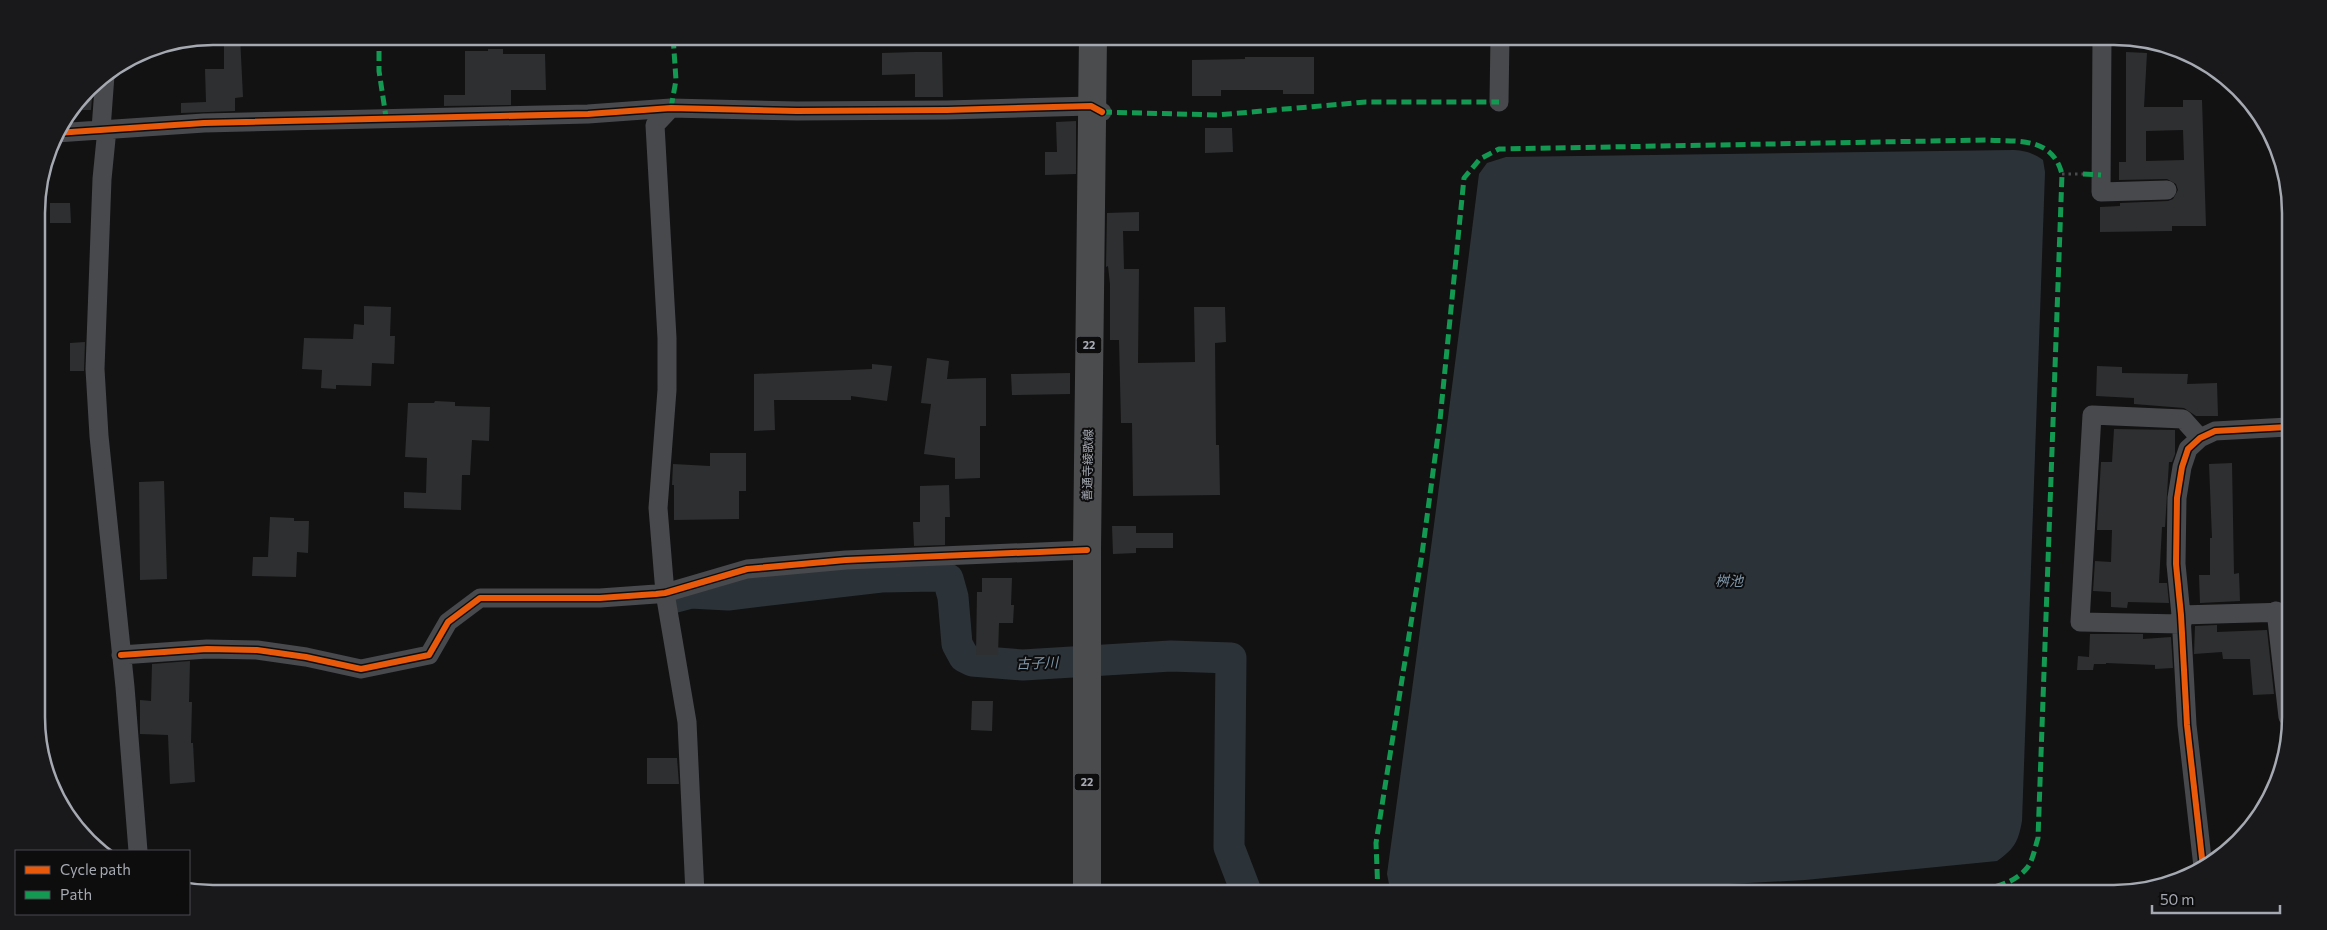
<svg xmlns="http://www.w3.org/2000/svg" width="2327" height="930" font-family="Commissioner,'Noto Sans JP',sans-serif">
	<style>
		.water { fill: #2c3338 }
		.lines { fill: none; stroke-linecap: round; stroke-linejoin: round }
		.river { stroke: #2c3338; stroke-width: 31 }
		.building { fill: #2e2f30; fill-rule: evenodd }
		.path { stroke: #494b4d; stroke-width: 3; stroke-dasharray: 2.5 4; stroke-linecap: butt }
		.minor { stroke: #48494c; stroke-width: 19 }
		.primary { stroke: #4a4c4e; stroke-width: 28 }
		.quiet { stroke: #139951; stroke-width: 5; stroke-dasharray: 10 5; stroke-linecap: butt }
		.cycleway-casing { stroke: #0d0d0e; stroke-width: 9 }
		.cycleway { stroke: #e8590c; stroke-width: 6 }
		.labels { text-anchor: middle; stroke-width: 4; stroke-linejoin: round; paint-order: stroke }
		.shield { fill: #0d0d0e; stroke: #777a81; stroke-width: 1 }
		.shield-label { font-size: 11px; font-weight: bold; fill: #a5a9b2 }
		.street-label { font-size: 12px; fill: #a5a9b2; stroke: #0d0d0e }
		.water-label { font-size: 14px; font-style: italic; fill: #7f96a9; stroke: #0d0d0e }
		.rim { fill: none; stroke: #a5a9b2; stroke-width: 2.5 }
	</style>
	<rect width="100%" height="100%" fill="#121213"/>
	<path class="water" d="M 2014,150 C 2026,151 2033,153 2043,160 L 2045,172 L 2022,821 C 2018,842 2015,848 1997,861 L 1805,880 L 1562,893 L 1391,894 L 1387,874 C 1419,641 1450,407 1479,174 L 1487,163 L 1506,157 Z"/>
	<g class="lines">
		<path class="river" d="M 672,598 L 691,593 L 728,595 L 881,577 L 936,576 L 948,579 L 953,597 L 957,644 L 964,657 L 972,661 L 1023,665 L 1171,656 L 1231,658 L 1229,847 L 1247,894"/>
	</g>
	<path class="building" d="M 224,36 L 240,36 L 243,97 L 235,98 L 235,111 L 181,113 L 181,103 L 206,102 L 205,69 L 224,69 Z
		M 488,49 L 503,49 L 503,54 L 545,54 L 546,90 L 511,90 L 511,105 L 444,106 L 444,95 L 465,95 L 465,51 L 488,51 Z
		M 915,52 L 942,52 L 943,97 L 915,97 L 915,74 L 882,75 L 882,53 Z
		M 2126,52 L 2147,53 L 2144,107 L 2183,107 L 2183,100 L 2202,100 L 2206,226 L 2172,226 L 2172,231 L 2100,232 L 2100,207 L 2120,206 L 2120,203 L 2168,201 L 2173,199 L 2178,190 L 2176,184 L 2167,179 L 2119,180 L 2119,162 L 2126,162 ZM 2183,130 L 2184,160 L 2146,161 L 2146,131 Z
		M 1245,57 L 1314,57 L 1314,94 L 1283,94 L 1283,90 L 1221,90 L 1221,96 L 1192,96 L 1192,60 L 1245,59 Z
		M 93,85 L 91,110 L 74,110 L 82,98 Z
		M 1076,121 L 1076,174 L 1045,175 L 1045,152 L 1057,152 L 1056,122 Z
		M 1205,128 L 1232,128 L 1233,152 L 1205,153 Z
		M 50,203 L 70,203 L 71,223 L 50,223 Z
		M 1139,212 L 1139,231 L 1123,231 L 1124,269 L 1139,269 L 1138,363 L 1195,362 L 1194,307 L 1225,307 L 1226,342 L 1215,343 L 1216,445 L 1219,445 L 1220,495 L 1133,496 L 1132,423 L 1121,423 L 1119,340 L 1110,340 L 1110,284 L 1108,266 L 1106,267 L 1107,213 Z
		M 364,306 L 391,307 L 390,336 L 395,336 L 394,364 L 372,363 L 371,386 L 336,385 L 336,389 L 321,388 L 322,370 L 302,369 L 304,338 L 353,339 L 354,324 L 364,325 Z
		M 85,342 L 84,371 L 70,371 L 70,343 Z
		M 927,358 L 949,361 L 947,379 L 986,378 L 986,426 L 980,426 L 980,478 L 955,479 L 955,458 L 924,454 L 931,404 L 921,403 Z
		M 872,364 L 892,366 L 887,401 L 851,396 L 851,400 L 774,400 L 775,430 L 754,431 L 754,374 L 872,369 Z
		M 2097,366 L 2122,367 L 2122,373 L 2188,374 L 2187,384 L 2217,383 L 2218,416 L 2196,416 L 2184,408 L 2134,404 L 2134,398 L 2096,396 Z
		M 1070,373 L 1070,394 L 1012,395 L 1011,374 Z
		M 435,401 L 455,402 L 455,406 L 490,407 L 489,441 L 472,440 L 470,475 L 462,475 L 461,510 L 404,508 L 404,492 L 426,493 L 427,458 L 405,457 L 408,403 L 434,403 Z
		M 2114,429 L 2175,430 L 2175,454 L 2172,462 L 2169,462 L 2165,527 L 2162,527 L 2159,583 L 2167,583 L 2169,603 L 2128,602 L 2127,608 L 2111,607 L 2111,592 L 2093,591 L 2095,561 L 2111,562 L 2112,530 L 2097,530 L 2101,462 L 2112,462 Z
		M 710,453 L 746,453 L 746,491 L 739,491 L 739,519 L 674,520 L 674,485 L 672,485 L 673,464 L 710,466 Z
		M 2232,463 L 2234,574 L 2239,573 L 2240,601 L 2200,603 L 2199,575 L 2210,575 L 2210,538 L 2212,538 L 2209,464 Z
		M 164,481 L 167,579 L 140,580 L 139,482 Z
		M 949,485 L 950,517 L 945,517 L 945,545 L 914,546 L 913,522 L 920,522 L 920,486 Z
		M 270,517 L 294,518 L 294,521 L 309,521 L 308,553 L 297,552 L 296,577 L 252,576 L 253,557 L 268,557 Z
		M 1112,526 L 1136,526 L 1136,533 L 1173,533 L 1173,548 L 1136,548 L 1136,553 L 1113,554 Z
		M 982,578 L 1012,578 L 1011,605 L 1014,605 L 1013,623 L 999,623 L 998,655 L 976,655 L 977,592 L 982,592 Z
		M 2217,625 L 2217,632 L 2267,630 L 2274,694 L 2253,695 L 2250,659 L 2223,659 L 2222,652 L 2194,654 L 2195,626 Z
		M 2090,634 L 2143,634 L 2143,639 L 2171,637 L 2173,668 L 2155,669 L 2155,665 L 2106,663 L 2106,664 L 2094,664 L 2093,670 L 2077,670 L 2078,656 L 2089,657 Z
		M 190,661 L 189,702 L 192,702 L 191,743 L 193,743 L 195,782 L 170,784 L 168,735 L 140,734 L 140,700 L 151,701 L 152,664 Z
		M 972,701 L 993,701 L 992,731 L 971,730 Z
		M 647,758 L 677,758 L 679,784 L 647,784 Z"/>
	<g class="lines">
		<path class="path" d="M 2062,174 L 2083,174"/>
		<path class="minor" d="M 2102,36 L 2101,192 L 2167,190
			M 1499,102 L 1500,36
			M 671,108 L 655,125 L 667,338 L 667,390 L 658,508 L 665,593 L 687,722 L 695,894
			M 101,129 L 105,75
			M 107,129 L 102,179 L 95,369 L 99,436 L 125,687 L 138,851
			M 56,133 L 204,123 L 588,114 L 671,108 L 797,111 L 947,110 L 1091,106 L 1102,112
			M 2276,611 L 2288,717 L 2291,717
			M 2181,615 L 2290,612
			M 2182,624 L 2080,622 L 2092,415 L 2183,419 L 2200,438
			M 121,655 L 207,649 L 257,650 L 306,657 L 361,669 L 429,655 L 448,622 L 480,598 L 600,598 L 656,594 L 665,593 L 747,569 L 846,560 L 1087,550
			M 2203,867 L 2187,725 L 2181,615 L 2176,564 L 2177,498 L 2182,467 L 2188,449 L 2200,438 L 2215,431 L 2290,427"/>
		<path class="primary" d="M 1087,894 L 1087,550 L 1093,36"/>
		<path class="quiet" d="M 379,36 L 379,71 L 386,117
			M 671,108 L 676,80 L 673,36
			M 1102,112 L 1217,115 L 1366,102 L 1499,102
			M 2083,174 L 2101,175
			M 1378,894 L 1376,843 L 1422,554 L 1440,420 L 1464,178 L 1480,159 L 1499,149 L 1987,140 C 2017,142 2052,136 2062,174 L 2038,838 C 2035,847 2033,861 2027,868 C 2007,892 1969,890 1940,893"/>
		<g class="cycleway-casing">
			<path id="cycleway" d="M 56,133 L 204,123 L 588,114 L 671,108 L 797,111 L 947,110 L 1091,106 L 1102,112
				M 121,655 L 207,649 L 257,650 L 306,657 L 361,669 L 429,655 L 448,622 L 480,598 L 600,598 L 656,594 L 665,593 L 747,569 L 846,560 L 1087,550
				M 2203,867 L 2187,725 L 2181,615 L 2176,564 L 2177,498 L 2182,467 L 2188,449 L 2200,438 L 2215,431 L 2290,427"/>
		</g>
		<use href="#cycleway" class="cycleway"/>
	</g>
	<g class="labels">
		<g class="shield">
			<rect x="1076.5" y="336.5" width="25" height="17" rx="4"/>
			<rect x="1074.5" y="773.5" width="25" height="17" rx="4"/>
		</g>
		<g class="shield-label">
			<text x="1089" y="349">22</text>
			<text x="1087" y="786">22</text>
		</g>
		<g class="street-label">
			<text transform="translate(1088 465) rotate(-89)" y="4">善通寺綾歌線</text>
		</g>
		<g class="water-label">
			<text x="1729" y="586">桝池</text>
			<text transform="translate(1037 663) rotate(-2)" y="5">古子川</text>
		</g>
	</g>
	<path d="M0 0H2327V930H0ZM213 45H2114A168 168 0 0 1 2282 213V717A168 168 0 0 1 2114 885H213A168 168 0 0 1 45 717V213A168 168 0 0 1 213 45Z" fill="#19191b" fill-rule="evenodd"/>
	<path class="rim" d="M213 45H2114A168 168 0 0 1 2282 213V717A168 168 0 0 1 2114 885H213A168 168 0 0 1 45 717V213A168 168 0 0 1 213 45Z"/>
	<rect x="15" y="850" width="175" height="65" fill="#0d0d0e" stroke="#4a4b50"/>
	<rect x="25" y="866" width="25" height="8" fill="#e8590c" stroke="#4a4b50"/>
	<text x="60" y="875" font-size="15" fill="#a5a9b2">Cycle path</text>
	<rect x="25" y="891" width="25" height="8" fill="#139951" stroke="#4a4b50"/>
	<text x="60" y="900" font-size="15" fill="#a5a9b2">Path</text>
	<path d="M2152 905v8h128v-8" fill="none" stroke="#a5a9b2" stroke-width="2.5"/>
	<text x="2160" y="905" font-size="15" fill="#a5a9b2" stroke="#0d0d0e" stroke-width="4" paint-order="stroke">50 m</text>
</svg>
